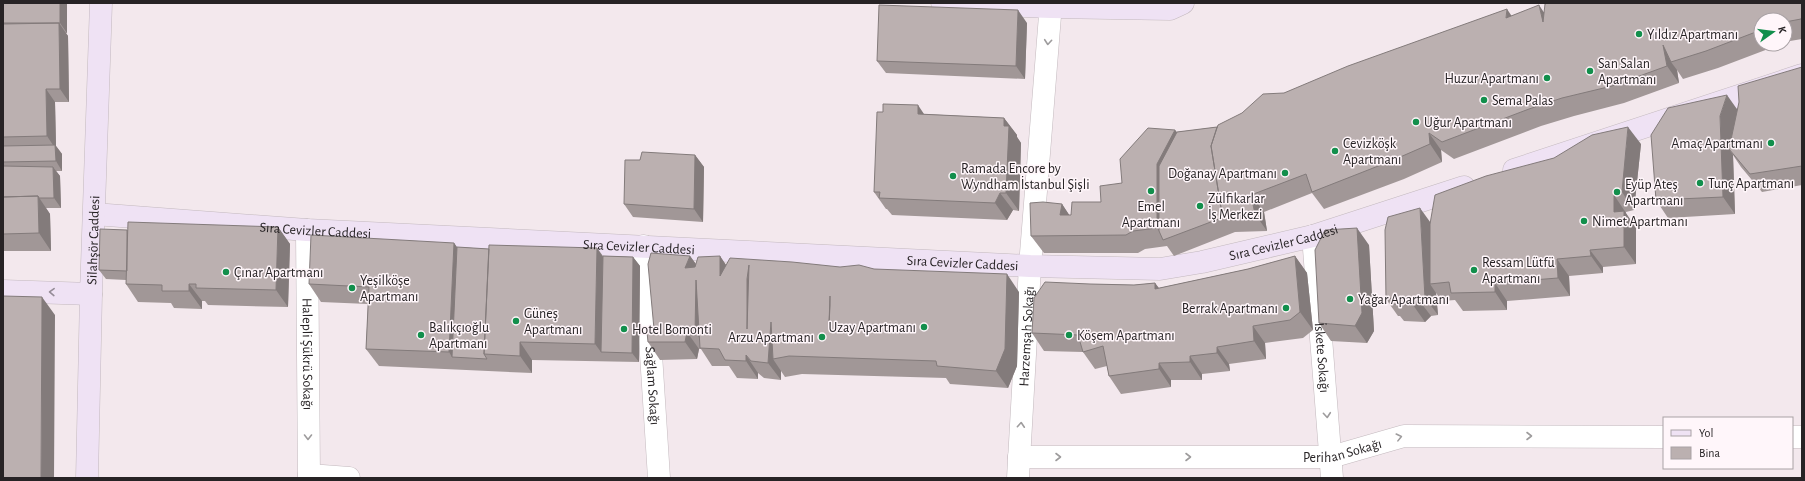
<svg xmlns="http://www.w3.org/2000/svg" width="1805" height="481" font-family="'Alegreya Sans',sans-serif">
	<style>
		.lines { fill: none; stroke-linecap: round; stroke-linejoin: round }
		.street-casing { stroke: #c3b9be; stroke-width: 23 }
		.secondary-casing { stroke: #c3b9be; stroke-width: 23 }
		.street { stroke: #fff; stroke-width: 22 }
		.secondary { stroke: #efe2f4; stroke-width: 22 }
		.wall { fill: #a19797 }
		.shaded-wall { fill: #837b7b }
		.building { fill: #bbb0b0; stroke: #837b7b; fill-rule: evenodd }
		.oneway { stroke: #9e9c9d }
		.oneway2 { stroke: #958c97 }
		.poi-dot { fill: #128f4c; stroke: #fff6fa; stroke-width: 1.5 }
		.labels { text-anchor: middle; stroke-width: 3; stroke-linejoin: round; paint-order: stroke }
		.poi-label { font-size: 14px; fill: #272325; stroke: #fff6fa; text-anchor: start }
		.street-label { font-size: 14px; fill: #272325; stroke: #fff6fa }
	</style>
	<rect width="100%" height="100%" fill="#f3e8ed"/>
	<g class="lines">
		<g class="street-casing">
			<g id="street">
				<path id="s1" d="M 307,230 L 309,478"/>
				<path id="s2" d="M 1313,236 L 1332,478"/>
				<path id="s3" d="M 644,246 L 659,478"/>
				<path d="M 1792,437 L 1802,437"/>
				<path id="s4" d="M 1019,457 L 1331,457 L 1404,436 L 1664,437"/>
				<path d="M 309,475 L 349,478"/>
				<path id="s5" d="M 1018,478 L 1030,266 L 1051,3"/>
			</g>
		</g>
		<g class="secondary-casing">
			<g id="secondary">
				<path d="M 942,3 L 1051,7 L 1170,9 L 1183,3"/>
				<path d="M 1514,170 L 1802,75"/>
				<path id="s6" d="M 94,214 L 307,230 L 1030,266 L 1160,269 L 1202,262 L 1313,236 L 1464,187"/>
				<path d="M 3,291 L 91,294"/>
				<path id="s7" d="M 87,478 L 91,294 L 101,3"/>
			</g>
		</g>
		<use href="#street" class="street"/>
		<use href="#secondary" class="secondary"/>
	</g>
	<path class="wall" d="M 3,3 L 67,3 L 67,33 L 66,33 L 68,36 L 69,102 L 55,102 L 56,146 L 62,154 L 62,171 L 56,171 L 60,176 L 61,208 L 46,208 L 50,214 L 51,251 L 3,251 Z
		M 1802,3 L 1802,39 L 1790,41 L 1785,42 L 1785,20 L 1761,20 L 1761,44 L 1781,44 L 1718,68 L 1683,79 L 1677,70 L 1679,83 L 1624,103 L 1574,116 L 1541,126 L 1454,159 L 1441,150 L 1442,162 L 1404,179 L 1324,209 L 1312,193 L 1264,212 L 1267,231 L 1235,232 L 1174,256 L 1167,246 L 1145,249 L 1138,253 L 1044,253 L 1031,236 L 1062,204 L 1069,215 L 1071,215 L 1101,202 L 1122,183 L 1175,130 L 1177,132 L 1217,127 L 1284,93 L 1511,16 L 1544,12 Z
		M 1027,23 L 1025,79 L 886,73 L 877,61 Z
		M 1802,67 L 1802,185 L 1762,192 L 1741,167 L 1733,155 L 1735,214 L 1668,218 L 1656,200 L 1737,109 Z
		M 924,114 L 1004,118 L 1017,135 L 1017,137 L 1021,143 L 1019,211 L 1013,210 L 1007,220 L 892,215 L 887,209 L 886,209 L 874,192 Z
		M 1641,144 L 1634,210 L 1626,212 L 1626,214 L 1636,228 L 1636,264 L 1603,267 L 1603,273 L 1569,276 L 1570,296 L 1507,301 L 1507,310 L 1463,311 L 1455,300 L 1442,301 L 1436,293 L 1438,315 L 1431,316 L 1425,322 L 1404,321 L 1400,316 L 1398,316 L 1386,299 L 1430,222 Z
		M 695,155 L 704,167 L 703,222 L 633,217 L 624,204 L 640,160 Z
		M 278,227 L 290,244 L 288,307 L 208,305 L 205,301 L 202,301 L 202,309 L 174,308 L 171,303 L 138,302 L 126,284 L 126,280 L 106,279 L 99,270 L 127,230 Z
		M 454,243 L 457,247 L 489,249 L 597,248 L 603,256 L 633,257 L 640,266 L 639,362 L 532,360 L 532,373 L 379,366 L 366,349 L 368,304 L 321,302 L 309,284 Z
		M 1369,245 L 1374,331 L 1367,343 L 1331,341 L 1319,323 Z
		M 690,256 L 696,264 L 720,256 L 726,265 L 840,267 L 874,269 L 1019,292 L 1017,366 L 1008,388 L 950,384 L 946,378 L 802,374 L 785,377 L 781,371 L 781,380 L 764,378 L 758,373 L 758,379 L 737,378 L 729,366 L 712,366 L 701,349 L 699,349 L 697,359 L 660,360 L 648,342 L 654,329 Z
		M 1295,256 L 1307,273 L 1313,330 L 1303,338 L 1265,343 L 1266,359 L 1229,364 L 1230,371 L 1202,374 L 1202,380 L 1171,380 L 1171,387 L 1121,394 L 1109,376 L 1107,366 L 1095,369 L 1083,352 L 1044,351 L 1032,333 L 1090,284 L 1134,285 L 1155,283 L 1159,288 L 1248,269 Z"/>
	<path class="shaded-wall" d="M 60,3 L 67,3 L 67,33 L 60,23 Z
		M 1539,5 L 1551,23 L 1543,22 Z
		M 1507,9 L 1519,27 L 1506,18 Z
		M 1018,10 L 1027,23 L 1025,79 L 1016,66 Z
		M 59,23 L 68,36 L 69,102 L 60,89 Z
		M 1663,45 L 1671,62 L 1677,70 L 1679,83 L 1667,66 Z
		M 46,89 L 55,102 L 56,146 L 62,154 L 62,171 L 56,161 L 55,148 L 47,136 Z
		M 1727,95 L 1739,112 L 1729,149 L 1733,155 L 1735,214 L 1723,197 L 1720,116 Z
		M 918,105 L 930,123 L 918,114 Z
		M 1004,118 L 1017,135 L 1017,137 L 1021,143 L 1019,211 L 1006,193 L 1004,126 Z
		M 1628,127 L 1641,144 L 1634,210 L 1622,192 Z
		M 1175,130 L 1188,148 L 1165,240 L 1157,228 L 1157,164 Z
		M 1429,133 L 1441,150 L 1442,162 L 1430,144 Z
		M 695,155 L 704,167 L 703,222 L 694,209 Z
		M 53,167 L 60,176 L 61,208 L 54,198 Z
		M 1000,193 L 1013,210 L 1007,220 L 995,203 Z
		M 1251,195 L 1264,212 L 1267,231 L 1255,214 Z
		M 1614,195 L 1636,228 L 1636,264 L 1624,247 L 1614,212 Z
		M 38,196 L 50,214 L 51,251 L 39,233 Z
		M 1062,204 L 1074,222 L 1060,215 Z
		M 1420,208 L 1433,226 L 1430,284 L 1436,293 L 1438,315 L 1425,298 Z
		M 278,227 L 290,244 L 288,307 L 276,290 Z
		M 1357,228 L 1369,245 L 1374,331 L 1367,343 L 1355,326 Z
		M 454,243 L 466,260 L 452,357 L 449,352 Z
		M 597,248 L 609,266 L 601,352 L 595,344 Z
		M 1590,250 L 1603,267 L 1603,273 L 1591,256 Z
		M 690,256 L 703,274 L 707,348 L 695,332 L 685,268 Z
		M 720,256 L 732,274 L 720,276 Z
		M 1295,256 L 1307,273 L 1313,330 L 1300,312 Z
		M 633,257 L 640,266 L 639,362 L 632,353 Z
		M 1557,259 L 1569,276 L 1570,296 L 1558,278 Z
		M 749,265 L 747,329 L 747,279 Z
		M 1007,274 L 1019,292 L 1017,366 L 1008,388 L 996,371 Z
		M 1155,283 L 1168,301 L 1155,289 Z
		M 1495,283 L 1507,301 L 1507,310 L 1495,292 Z
		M 189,284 L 202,301 L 202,309 L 189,291 Z
		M 42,297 L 55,315 L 54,478 L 41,478 Z
		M 1418,299 L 1431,316 L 1425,322 L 1413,305 Z
		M 771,322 L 773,359 L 781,371 L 781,380 L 768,363 Z
		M 1253,326 L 1265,343 L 1266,359 L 1254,341 Z
		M 687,332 L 699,349 L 697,359 L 685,342 Z
		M 520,342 L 532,360 L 532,373 L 520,356 Z
		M 1217,347 L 1229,364 L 1230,371 L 1217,353 Z
		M 746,355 L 758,373 L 758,379 L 746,361 Z
		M 1190,356 L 1202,374 L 1202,380 L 1190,362 Z
		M 1159,363 L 1171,380 L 1171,387 L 1159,369 Z"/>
	<path class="building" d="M 3,3 L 60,3 L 60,23 L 3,23 Z
		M 1548,3 L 1802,3 L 1802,17 L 1801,19 L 1785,22 L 1785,20 L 1761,20 L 1761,30 L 1706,51 L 1671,62 L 1663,45 L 1667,66 L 1612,86 L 1562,98 L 1529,109 L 1442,142 L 1429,133 L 1430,144 L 1391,161 L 1312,192 L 1306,174 L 1251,195 L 1255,214 L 1222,214 L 1211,146 L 1218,125 L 1242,113 L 1263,94 L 1284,93 L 1348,66 L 1507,9 L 1506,18 L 1539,5 L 1543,22 L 1545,4 Z
		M 879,5 L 1018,10 L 1016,66 L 877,61 Z
		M 59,23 L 60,89 L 46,89 L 47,136 L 3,137 L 3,24 Z
		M 1802,67 L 1802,166 L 1750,174 L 1729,149 L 1739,102 L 1738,86 Z
		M 1727,95 L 1720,116 L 1723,197 L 1656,200 L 1651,135 L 1668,108 Z
		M 883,104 L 918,105 L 918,114 L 1004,118 L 1004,126 L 1009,126 L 1006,193 L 1000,193 L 995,203 L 879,198 L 880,192 L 874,192 L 877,112 L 883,112 Z
		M 1217,127 L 1211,146 L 1222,214 L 1224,217 L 1163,240 L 1159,231 L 1159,166 L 1177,132 Z
		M 1628,127 L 1622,192 L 1614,195 L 1614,212 L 1624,211 L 1624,247 L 1590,250 L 1591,256 L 1557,259 L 1558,278 L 1495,283 L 1495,292 L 1451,293 L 1449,282 L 1430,284 L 1430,224 L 1435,195 L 1486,176 L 1554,158 L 1592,135 Z
		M 1148,128 L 1175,130 L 1157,164 L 1157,228 L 1133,231 L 1126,235 L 1031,236 L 1030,203 L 1043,202 L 1062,204 L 1060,215 L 1071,215 L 1072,202 L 1101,202 L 1100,186 L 1122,183 L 1120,159 Z
		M 55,145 L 56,161 L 3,162 L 3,146 Z
		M 642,152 L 695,155 L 694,209 L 624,204 L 625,160 L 640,160 Z
		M 3,166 L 53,167 L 54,198 L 39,198 L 38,196 L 3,197 Z
		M 38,196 L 39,233 L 3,234 L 3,197 Z
		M 1420,208 L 1425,298 L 1418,299 L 1413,305 L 1392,304 L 1392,298 L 1386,299 L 1385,230 L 1388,217 Z
		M 128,222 L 278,227 L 276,290 L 196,288 L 196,284 L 189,284 L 189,291 L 162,291 L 162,285 L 126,284 Z
		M 1357,228 L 1362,313 L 1355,326 L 1319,323 L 1315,250 L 1325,230 Z
		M 100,229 L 127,230 L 127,271 L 99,270 Z
		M 311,235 L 454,243 L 449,352 L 366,349 L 369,287 L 309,284 Z
		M 489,245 L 597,248 L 595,344 L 520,342 L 520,356 L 484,354 Z
		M 457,247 L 489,249 L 484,354 L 487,359 L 452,357 Z
		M 651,253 L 690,256 L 685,268 L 695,267 L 698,257 L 720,256 L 720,276 L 730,258 L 792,262 L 840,267 L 859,265 L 874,269 L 1007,274 L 1005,349 L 996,371 L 937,366 L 936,361 L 789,356 L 773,359 L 771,322 L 768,363 L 751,361 L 746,355 L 746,361 L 725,360 L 719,349 L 700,348 L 696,280 L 695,332 L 687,332 L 685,342 L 648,342 L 647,332 L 654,329 L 648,264 ZM 749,265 L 747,329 L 747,279 ZM 830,296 L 830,306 L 829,324 Z
		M 603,256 L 633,257 L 632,353 L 601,352 Z
		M 1295,256 L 1300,312 L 1290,320 L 1253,326 L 1254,341 L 1217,347 L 1217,353 L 1190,356 L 1190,362 L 1159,363 L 1159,369 L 1109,376 L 1103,346 L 1083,352 L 1078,335 L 1032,333 L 1034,298 L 1045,282 L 1090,284 L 1134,285 L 1155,283 L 1155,289 L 1248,269 Z
		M 3,296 L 42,297 L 41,478 L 3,478 Z"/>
	<defs><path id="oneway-chevron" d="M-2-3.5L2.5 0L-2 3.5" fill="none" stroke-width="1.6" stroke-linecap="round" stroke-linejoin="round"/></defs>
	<g class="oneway">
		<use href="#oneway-chevron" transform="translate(1048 42) rotate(95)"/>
		<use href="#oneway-chevron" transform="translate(1327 415) rotate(85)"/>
		<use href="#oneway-chevron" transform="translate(1021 425) rotate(-86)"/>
		<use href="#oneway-chevron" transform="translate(1529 436)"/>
		<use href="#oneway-chevron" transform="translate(308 437) rotate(90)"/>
		<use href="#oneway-chevron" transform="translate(1399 437) rotate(-14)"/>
		<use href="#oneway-chevron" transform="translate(1058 457)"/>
		<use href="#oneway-chevron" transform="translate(1188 457)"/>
	</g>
	<use class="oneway2" href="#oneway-chevron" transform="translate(52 292) rotate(-178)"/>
	<g class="poi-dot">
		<circle cx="1639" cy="34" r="4"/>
		<circle cx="1590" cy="71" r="4"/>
		<circle cx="1547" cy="78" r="4"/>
		<circle cx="1484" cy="100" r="4"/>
		<circle cx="1416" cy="122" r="4"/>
		<circle cx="1771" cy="143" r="4"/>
		<circle cx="1335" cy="151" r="4"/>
		<circle cx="1285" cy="173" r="4"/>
		<circle cx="953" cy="176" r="4"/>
		<circle cx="1700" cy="183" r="4"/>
		<circle cx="1151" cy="191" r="4"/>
		<circle cx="1617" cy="192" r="4"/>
		<circle cx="1200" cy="206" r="4"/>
		<circle cx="1584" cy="221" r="4"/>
		<circle cx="1474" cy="270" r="4"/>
		<circle cx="226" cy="272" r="4"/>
		<circle cx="352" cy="288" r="4"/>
		<circle cx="1350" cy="299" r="4"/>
		<circle cx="1286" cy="308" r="4"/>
		<circle cx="516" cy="321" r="4"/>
		<circle cx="924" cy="327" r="4"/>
		<circle cx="624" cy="329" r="4"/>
		<circle cx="421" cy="335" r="4"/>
		<circle cx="1069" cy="335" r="4"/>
		<circle cx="822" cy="337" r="4"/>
	</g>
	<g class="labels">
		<g class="poi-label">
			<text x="1647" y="39">Yıldız Apartmanı</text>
			<text x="1598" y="68">San Salan<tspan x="1598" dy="16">Apartmanı</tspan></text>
			<text x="1539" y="83" text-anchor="end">Huzur Apartmanı</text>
			<text x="1492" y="105">Sema Palas</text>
			<text x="1424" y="127">Uğur Apartmanı</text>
			<text x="1343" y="148">Cevizköşk<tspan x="1343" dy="16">Apartmanı</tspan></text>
			<text x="1763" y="148" text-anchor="end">Amaç Apartmanı</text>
			<text x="961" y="173">Ramada Encore by<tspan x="961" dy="16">Wyndham İstanbul Şişli</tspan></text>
			<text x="1277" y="178" text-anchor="end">Doğanay Apartmanı</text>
			<text x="1708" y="188">Tunç Apartmanı</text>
			<text x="1625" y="189">Eyüp Ateş<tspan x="1625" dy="16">Apartmanı</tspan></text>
			<text x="1208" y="203">Zülfikarlar<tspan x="1208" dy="16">İş Merkezi</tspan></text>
			<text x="1151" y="211" text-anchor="middle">Emel<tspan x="1151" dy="16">Apartmanı</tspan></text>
			<text x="1592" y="226">Nimet Apartmanı</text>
			<text x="1482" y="267">Ressam Lütfü<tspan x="1482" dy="16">Apartmanı</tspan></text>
			<text x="234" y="277">Çınar Apartmanı</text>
			<text x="360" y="285">Yeşilköşe<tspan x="360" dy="16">Apartmanı</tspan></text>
			<text x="1358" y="304">Yağar Apartmanı</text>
			<text x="1278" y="313" text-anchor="end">Berrak Apartmanı</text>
			<text x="524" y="318">Güneş<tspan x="524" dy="16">Apartmanı</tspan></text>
			<text x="429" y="332">Balıkçıoğlu<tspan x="429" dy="16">Apartmanı</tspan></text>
			<text x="916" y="332" text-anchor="end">Uzay Apartmanı</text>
			<text x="632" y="334">Hotel Bomonti</text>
			<text x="1077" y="340">Köşem Apartmanı</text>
			<text x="814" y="342" text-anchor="end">Arzu Apartmanı</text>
		</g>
		<g class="street-label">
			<text dy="5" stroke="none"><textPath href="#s6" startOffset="222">Sıra Cevizler Caddesi</textPath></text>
			<text dy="5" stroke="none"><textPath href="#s7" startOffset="238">Silahşör Caddesi</textPath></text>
			<text dy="5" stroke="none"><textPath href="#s6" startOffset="1194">Sıra Cevizler Caddesi</textPath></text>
			<text dy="5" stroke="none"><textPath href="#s6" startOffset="546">Sıra Cevizler Caddesi</textPath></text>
			<text dy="5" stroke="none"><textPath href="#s6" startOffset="870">Sıra Cevizler Caddesi</textPath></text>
			<text dy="5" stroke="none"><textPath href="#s5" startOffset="142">Harzemşah Sokağı</textPath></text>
			<text dy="5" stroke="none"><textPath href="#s1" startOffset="124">Halepli Şükrü Sokağı</textPath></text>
			<text dy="5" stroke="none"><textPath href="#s2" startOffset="122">İskete Sokağı</textPath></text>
			<text dy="5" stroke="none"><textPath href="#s3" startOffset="140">Sağlam Sokağı</textPath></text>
			<text dy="5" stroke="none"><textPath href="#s4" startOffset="324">Perihan Sokağı</textPath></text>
		</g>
	</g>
	<rect width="1805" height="481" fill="none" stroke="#272325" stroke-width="8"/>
	<rect x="1663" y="417" width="130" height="52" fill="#fff6fa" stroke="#a9a2a5"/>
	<rect x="1671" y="430" width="20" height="6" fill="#efe2f4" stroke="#a9a2a5"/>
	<text x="1699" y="437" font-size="12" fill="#272325">Yol</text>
	<rect x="1671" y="447" width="20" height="12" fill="#bbb0b0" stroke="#a9a2a5"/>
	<text x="1699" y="457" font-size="12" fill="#272325">Bina</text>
	<g transform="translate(1773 32) rotate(76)"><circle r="19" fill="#fff6fa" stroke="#a9a2a5"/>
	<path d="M0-3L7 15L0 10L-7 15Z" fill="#128f4c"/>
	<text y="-6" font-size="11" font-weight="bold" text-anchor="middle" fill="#272325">K</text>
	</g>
</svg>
